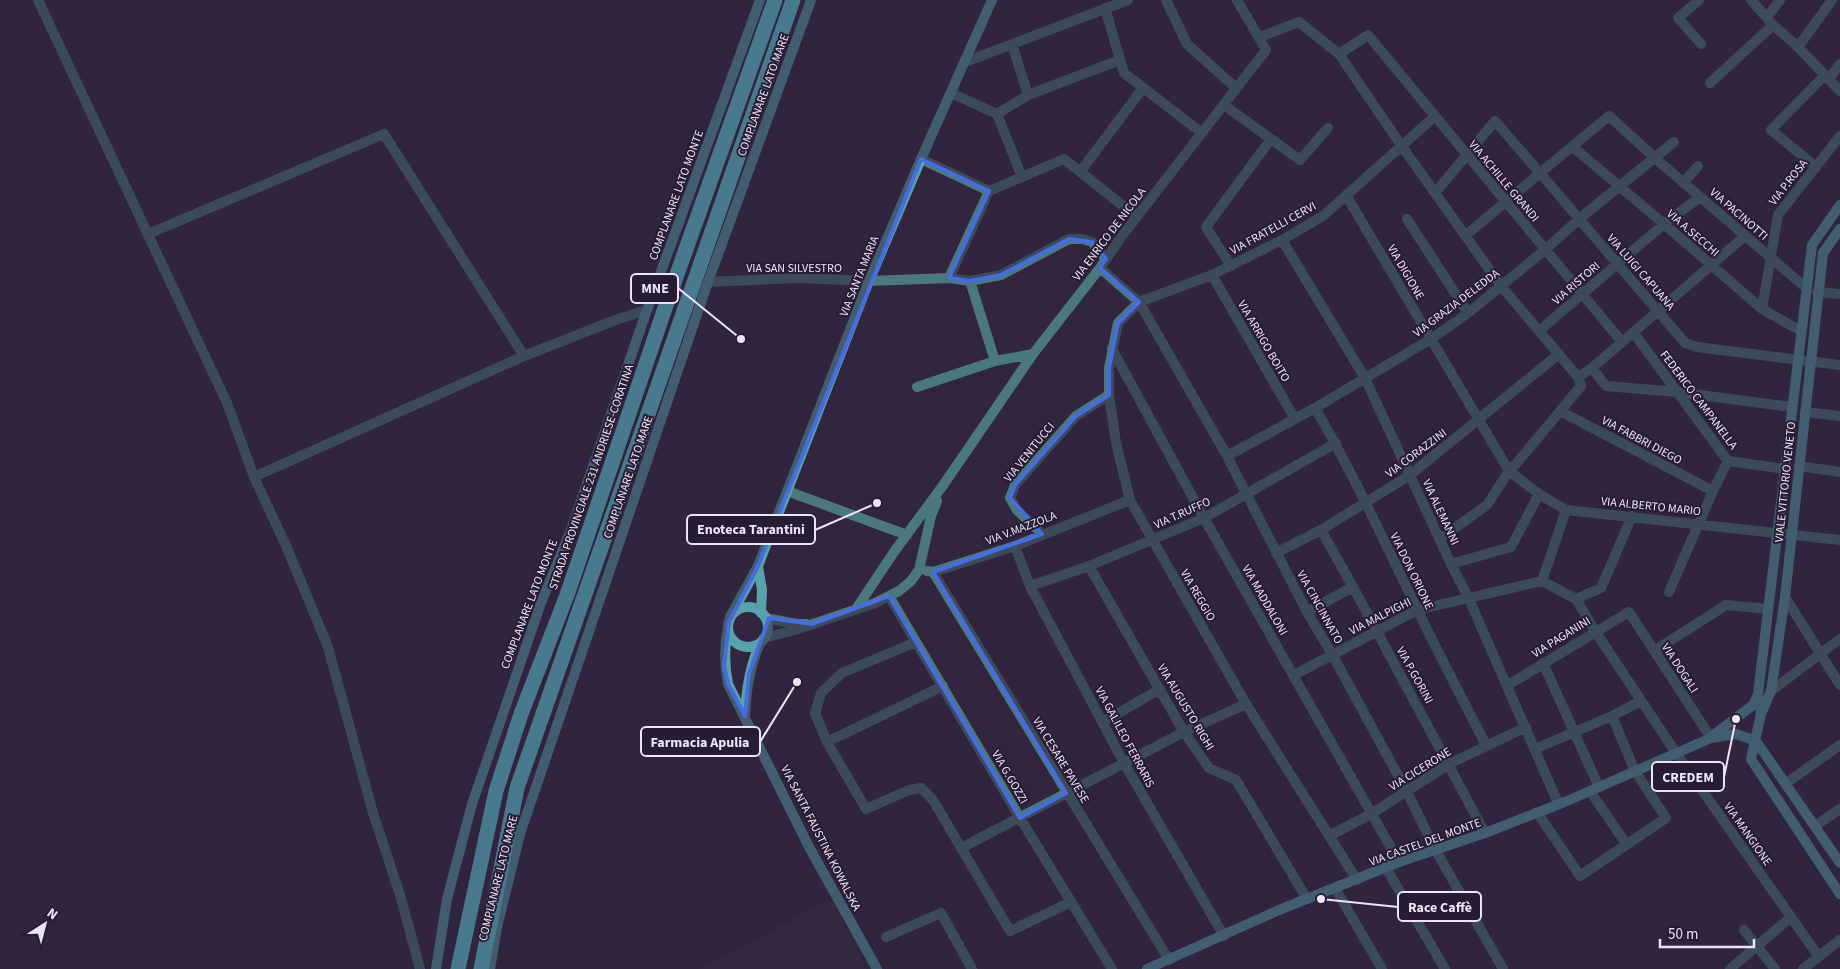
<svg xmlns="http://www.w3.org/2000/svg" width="1840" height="969" font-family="'Source Sans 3',sans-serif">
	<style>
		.education { fill: #382f3f }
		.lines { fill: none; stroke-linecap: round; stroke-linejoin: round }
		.street { stroke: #4b787e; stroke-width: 10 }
		.secondary { stroke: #58a2ac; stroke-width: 10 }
		.highway { stroke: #66e1f0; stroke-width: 15 }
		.marked { fill: none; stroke: #466cde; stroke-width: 4; stroke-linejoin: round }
		.labels { text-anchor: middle; stroke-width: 4; stroke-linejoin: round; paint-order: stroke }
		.street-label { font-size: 12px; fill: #ece5f6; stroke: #281c35 }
		.leader { fill: none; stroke: #ece5f6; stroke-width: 2 }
		.callout-dot { fill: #ece5f6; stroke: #281c35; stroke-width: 2 }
		.callout { fill: #281c35; stroke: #ece5f6; stroke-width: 2 }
		.callout-label { font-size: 14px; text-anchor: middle; font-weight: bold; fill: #ece5f6 }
	</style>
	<rect width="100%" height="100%" fill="#32253f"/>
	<path class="education" d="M 832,898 L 866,969 L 700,969 Z"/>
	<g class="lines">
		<path class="street" d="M 38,0 L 227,403 L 254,477 L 287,548 L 328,647 L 373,813 L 401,898 L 420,969
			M 1166,0 L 1187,44 L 1236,88
			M 1699,0 L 1678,18 L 1701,44
			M 1751,0 L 1773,25 L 1798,47 L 1840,91
			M 1105,8 L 1124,73 L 1202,133
			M 1767,17 L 1780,0
			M 1260,37 L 1299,22 L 1339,54 L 1401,145 L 1501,286 L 1578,377
			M 1012,44 L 1028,95
			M 1798,47 L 1832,0
			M 1339,54 L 1368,35 L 1622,342
			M 965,62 L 1128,0
			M 1829,79 L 1840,64
			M 1710,83 L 1773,25
			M 951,93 L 997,114 L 1022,177
			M 1224,105 L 1300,160 L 1328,128
			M 997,114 L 1028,95 L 1120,60
			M 1573,147 L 1664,224 L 1762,309 L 1801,331
			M 921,159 L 989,191
			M 1816,167 L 1771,130 L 1825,75
			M 1080,172 L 1143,88
			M 1683,183 L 1698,166
			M 1435,193 L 1495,121 L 1540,173 L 1609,116 L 1655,158 L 1806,288
			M 1346,195 L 1509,471 L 1539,494 L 1566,510 L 1840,540
			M 1407,219 L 1468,313
			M 148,234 L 384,134 L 524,356
			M 1465,236 L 1540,173 L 1685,343 L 1697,347 L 1840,365
			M 1282,240 L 1365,378 L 1451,564 L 1469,599 L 1558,803
			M 1231,266 L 1206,227 L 1271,139
			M 1100,268 L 1139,302 L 1227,456 L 1307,612 L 1332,654 L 1407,792 L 1435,849 L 1503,969
			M 1212,275 L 1295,419
			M 949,278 L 989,191 L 1064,159 L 1137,217
			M 970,281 L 995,361
			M 708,282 L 797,278 L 869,281 L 949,278 L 970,281 L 1001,275 L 1069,239 L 1083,239 L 1092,242 L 1106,259
			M 1817,292 L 1840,294
			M 1762,309 L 1778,215 L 1840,136
			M 1539,331 L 1664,224 L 1700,197
			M 1633,332 L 1728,461 L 1785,469
			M 1112,349 L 1204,518 L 1399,862
			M 1592,368 L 1606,386 L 1677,392 L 1792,407
			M 917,387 L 995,361 L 1033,354
			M 1315,408 C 1353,473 1384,541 1417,609 C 1439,655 1463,700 1486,745
			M 1560,411 L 1713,491
			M 1805,412 L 1840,416
			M 1227,456 L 1315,408 L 1431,339 L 1468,313 L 1546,249 L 1579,219 L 1674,142
			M 1799,466 L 1840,472
			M 254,477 L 524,356 L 618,319 L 647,310
			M 787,491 L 907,535
			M 1566,510 L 1542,581 L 1576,599 L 1601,588 L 1632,516
			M 1321,530 L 1353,587 L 1485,833
			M 1042,534 L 1017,510 L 1010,498 L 1015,485 L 1076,416 L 1109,395
			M 1440,539 L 1487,505 L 1509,471 L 1516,464 L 1581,386 L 1578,377 L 1592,368 L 1745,236
			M 1015,546 L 1030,586 L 1124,763 L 1224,936
			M 1276,553 L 1321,530 L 1410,475 L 1559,354
			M 1451,564 L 1511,547 L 1539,494
			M 1089,566 L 1184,732 L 1209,768 L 1236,780 L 1307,899
			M 927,571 L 933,572 L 1015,546 L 1130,500
			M 933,572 L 1169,960
			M 1030,586 L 1089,566 L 1204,518 L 1336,443
			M 1669,592 L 1713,491 L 1728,461
			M 889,596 L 1020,818 L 1112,969
			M 1785,597 L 1840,685
			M 1576,599 L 1595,631 L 1676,753 L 1819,957
			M 856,609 L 894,552 L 944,484 L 1033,354 L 1100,268 L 1122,236 L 1266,50 L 1237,0
			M 1307,612 L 1353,587
			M 765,618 L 797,624 L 806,624
			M 764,638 L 798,629 L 875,603 L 899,591 L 911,581 L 919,570 L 931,516 L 937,501
			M 916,642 L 842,673 L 821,693 L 815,713 L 827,742 L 866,809 L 909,790 L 921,788 L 933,800 L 1010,931 L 1071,902
			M 1654,651 L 1726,605 L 1768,609
			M 1543,663 L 1599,787
			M 1294,675 L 1417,610 L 1542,581
			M 1508,685 L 1629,612 L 1711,738
			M 1771,691 L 1840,639
			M 1103,722 L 1160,689
			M 827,742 L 943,686
			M 1535,749 L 1612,716 L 1641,701
			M 1785,784 L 1840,745
			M 1590,791 L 1627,845
			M 1537,812 L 1580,876 L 1666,818 L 1635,771 L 1612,716
			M 1815,826 L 1840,809
			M 1329,836 L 1371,814 L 1449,764 L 1526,727
			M 961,848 L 1184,732 L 1246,704
			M 1386,868 L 1445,969
			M 1357,880 L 1246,704 L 1130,500 L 1116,443 L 1109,395 L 1109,368 L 1118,323 L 1139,302 L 1212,275 L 1282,240 L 1323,216 L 1434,117
			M 1335,888 L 1382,969
			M 1744,930 L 1775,969
			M 886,937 L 941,913 L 972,969
			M 1730,969 L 1791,917
			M 1803,969 L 1840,940"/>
		<path class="secondary" d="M 1840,229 L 1823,253 L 1785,597 L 1771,691 L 1761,714 L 1751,759 L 1840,894
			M 758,566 L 762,590 L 761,613
			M728 627a20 20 0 1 1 40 0a20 20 0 1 1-40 0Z
			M 730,617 L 758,566 L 869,281 L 921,159 L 992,0
			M 728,627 C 724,647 724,664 728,684 L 809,847 L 877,969
			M 1761,714 L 1758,694 L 1812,245 L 1840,205
			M 745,715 C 746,690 750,666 760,643
			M 1711,737 L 1753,705 L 1758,694
			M 1756,741 L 1840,863
			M 436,969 L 447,899 L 472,804 L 541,603 L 571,530 L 647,310 L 760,0
			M 490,969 L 497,927 L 520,834 L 708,282 L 811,0
			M 1147,969 L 1279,910 L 1399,862 L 1485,833 L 1567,801 L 1711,738 L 1736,734 L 1756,741"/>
		<path class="highway" d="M 458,969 L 496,791 L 521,714 L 567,595 L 665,308 L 775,0
			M 481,969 L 517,788 L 793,0"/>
	</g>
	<path d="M0 0H1840V969H0ZM 921,159 L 989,191 L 949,278 L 970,281 L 1001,275 L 1069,239 L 1092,242 L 1106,259 L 1100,268 L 1139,302 L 1118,323 L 1109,368 L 1109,395 L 1076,416 L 1015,485 L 1010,498 L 1042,534 L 933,572 L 1066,793 L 1020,818 L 889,596 L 812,624 L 769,618 L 749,674 L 745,716 L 728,684 L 724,666 L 729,622 L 758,566 Z" fill="#32253f" fill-opacity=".55" fill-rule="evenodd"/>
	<path class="marked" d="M 921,159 L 989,191 L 949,278 L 970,281 L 1001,275 L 1069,239 L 1092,242 L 1106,259 L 1100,268 L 1139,302 L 1118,323 L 1109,368 L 1109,395 L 1076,416 L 1015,485 L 1010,498 L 1042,534 L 933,572 L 1066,793 L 1020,818 L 889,596 L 812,624 L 769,618 L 749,674 L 745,716 L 728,684 L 724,666 L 729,622 L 758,566 Z"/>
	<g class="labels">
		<g class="street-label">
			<text transform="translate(763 95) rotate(-70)" y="4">COMPLANARE LATO MARE</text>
			<text transform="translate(1504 181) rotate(50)" y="4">VIA ACHILLE GRANDI</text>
			<text transform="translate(1788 182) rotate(-52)" y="4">VIA P.ROSA</text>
			<text transform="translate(676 195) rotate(-70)" y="4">COMPLANARE LATO MONTE</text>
			<text transform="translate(1739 214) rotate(41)" y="4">VIA PACINOTTI</text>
			<text transform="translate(1273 228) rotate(-29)" y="4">VIA FRATELLI CERVI</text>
			<text transform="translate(1693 233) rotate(41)" y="4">VIA A.SECCHI</text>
			<text transform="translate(1109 234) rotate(-53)" y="4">VIA ENRICO DE NICOLA</text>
			<text x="794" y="272">VIA SAN SILVESTRO</text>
			<text transform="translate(1406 272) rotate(60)" y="4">VIA DIGIONE</text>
			<text transform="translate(1641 272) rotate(49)" y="4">VIA LUIGI CAPUANA</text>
			<text transform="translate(859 276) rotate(-68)" y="4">VIA SANTA MARIA</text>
			<text transform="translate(1576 283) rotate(-41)" y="4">VIA RISTORI</text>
			<text transform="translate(1456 303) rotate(-37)" y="4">VIA GRAZIA DELEDDA</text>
			<text transform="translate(1264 341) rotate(60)" y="4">VIA ARRIGO BOITO</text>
			<text transform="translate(1699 400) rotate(53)" y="4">FEDERICO CAMPANELLA</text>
			<text transform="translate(1642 440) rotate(28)" y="4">VIA FABBRI DIEGO</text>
			<text transform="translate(1029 452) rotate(-51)" y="4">VIA VENITUCCI</text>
			<text transform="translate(1416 453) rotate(-37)" y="4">VIA CORAZZINI</text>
			<text transform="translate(591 477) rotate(-71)" y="4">STRADA PROVINCIALE 231 ANDRIESE-CORATINA</text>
			<text transform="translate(628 477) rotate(-71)" y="4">COMPLANARE LATO MARE</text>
			<text transform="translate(1785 482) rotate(-84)" y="4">VIALE VITTORIO VENETO</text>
			<text transform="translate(1651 506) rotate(6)" y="4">VIA ALBERTO MARIO</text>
			<text transform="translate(1441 512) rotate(65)" y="4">VIA ALEMANNI</text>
			<text transform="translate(1182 513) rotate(-24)" y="4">VIA T.RUFFO</text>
			<text transform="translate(1021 528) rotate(-21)" y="4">VIA V.MAZZOLA</text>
			<text transform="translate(1412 571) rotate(64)" y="4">VIA DON ORIONE</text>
			<text transform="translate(1198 595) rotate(60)" y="4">VIA REGGIO</text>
			<text transform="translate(1265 600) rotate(60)" y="4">VIA MADDALONI</text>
			<text transform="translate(529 604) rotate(-69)" y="4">COMPLANARE LATO MONTE</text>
			<text transform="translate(1320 607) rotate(61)" y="4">VIA CINCINNATO</text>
			<text transform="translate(1380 616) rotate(-27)" y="4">VIA MALPIGHI</text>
			<text transform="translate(1561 637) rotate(-32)" y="4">VIA PAGANINI</text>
			<text transform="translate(1680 668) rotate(57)" y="4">VIA DOGALI</text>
			<text transform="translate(1415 675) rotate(61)" y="4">VIA P.GORINI</text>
			<text transform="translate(1186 707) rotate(59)" y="4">VIA AUGUSTO RIGHI</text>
			<text transform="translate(1125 737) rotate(62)" y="4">VIA GALILEO FERRARIS</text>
			<text transform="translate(1061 760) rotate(59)" y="4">VIA CESARE PAVESE</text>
			<text transform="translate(1420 769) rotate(-32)" y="4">VIA CICERONE</text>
			<text transform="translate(1010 777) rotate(60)" y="4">VIA G.GOZZI</text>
			<text transform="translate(1748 834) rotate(55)" y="4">VIA MANGIONE</text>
			<text transform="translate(821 838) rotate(63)" y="4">VIA SANTA FAUSTINA KOWALSKA</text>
			<text transform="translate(1425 842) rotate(-20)" y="4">VIA CASTEL DEL MONTE</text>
			<text transform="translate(498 878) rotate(-76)" y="4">COMPLANARE LATO MARE</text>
		</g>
	</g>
	<path class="leader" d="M741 339L678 288M877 503L815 530M797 682L760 742M1736 719L1724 777M1321 899L1398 907"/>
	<g class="callout-dot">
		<circle cx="741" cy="339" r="5"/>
		<circle cx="877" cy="503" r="5"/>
		<circle cx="797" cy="682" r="5"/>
		<circle cx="1736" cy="719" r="5"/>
		<circle cx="1321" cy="899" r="5"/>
	</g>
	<g class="callout">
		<rect x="631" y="274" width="47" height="29" rx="5"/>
		<rect x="687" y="515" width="128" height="29" rx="5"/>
		<rect x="641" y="727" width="119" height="29" rx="5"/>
		<rect x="1652" y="762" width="72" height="29" rx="5"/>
		<rect x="1398" y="892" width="83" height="29" rx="5"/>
	</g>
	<g class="callout-label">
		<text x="655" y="293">MNE</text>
		<text x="751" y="534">Enoteca Tarantini</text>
		<text x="700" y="747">Farmacia Apulia</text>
		<text x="1688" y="782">CREDEM</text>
		<text x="1440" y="912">Race Caffè</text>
	</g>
	<g transform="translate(45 924) rotate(36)" stroke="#281c35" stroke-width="4" paint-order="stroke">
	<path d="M0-4L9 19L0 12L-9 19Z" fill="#ece5f6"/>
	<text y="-8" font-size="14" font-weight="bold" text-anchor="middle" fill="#ece5f6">N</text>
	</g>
	<path d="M1660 939v8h94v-8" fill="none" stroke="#ece5f6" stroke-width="2.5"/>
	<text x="1668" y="939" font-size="15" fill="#ece5f6" stroke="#281c35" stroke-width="4" paint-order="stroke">50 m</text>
</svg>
